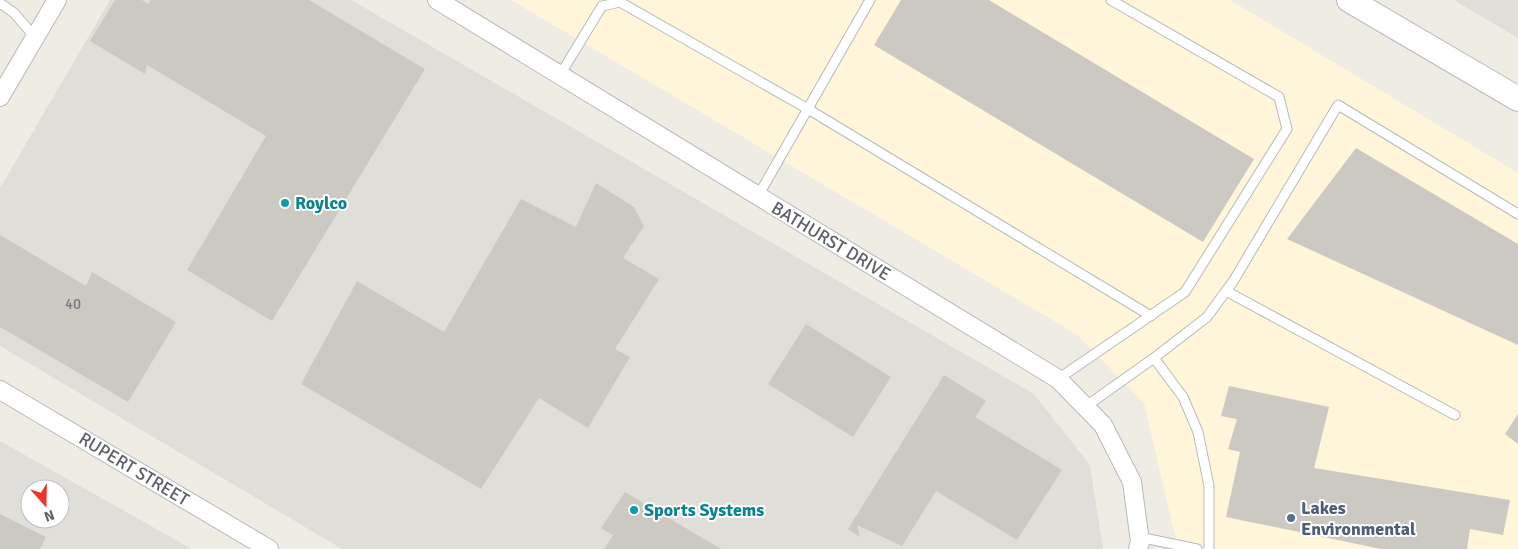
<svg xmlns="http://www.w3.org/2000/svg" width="1518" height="549" font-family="Signika,sans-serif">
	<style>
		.commercial { fill: #fff5d9 }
		.industrial { fill: #e0ded8; fill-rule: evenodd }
		.building { fill: #ccc9c3 }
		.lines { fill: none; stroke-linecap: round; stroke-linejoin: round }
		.service-casing { stroke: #b6babe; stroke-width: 11 }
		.minor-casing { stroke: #b6babe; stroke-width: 20 }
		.secondary-casing { stroke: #b7bbc1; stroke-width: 26 }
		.service { stroke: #fff; stroke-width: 9 }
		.minor { stroke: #fff; stroke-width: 18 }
		.secondary { stroke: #fff; stroke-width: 24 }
		.culture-dot { fill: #0f9aa8; stroke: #fff; stroke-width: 2 }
		.service-dot { fill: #5c6f8a; stroke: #fff; stroke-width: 2 }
		.labels { text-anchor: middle; stroke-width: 4; stroke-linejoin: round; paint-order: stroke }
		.number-label { font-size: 15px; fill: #787a7c }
		.culture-label { font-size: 18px; font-weight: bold; fill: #0d838f; stroke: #fff; text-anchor: start }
		.street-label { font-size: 18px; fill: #5c6065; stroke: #fff }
		.service-label { font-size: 18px; font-weight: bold; fill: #4e5e75; stroke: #fff; text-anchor: start }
	</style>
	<rect width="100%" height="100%" fill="#efece4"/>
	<path class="commercial" d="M 511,0 L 1230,0 L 1518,173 L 1518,549 L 1178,549 L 1144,403 L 1076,334 Z"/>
	<path class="industrial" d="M 110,0 L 351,0 L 1034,394 L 1090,465 L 1103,549 L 342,549 L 0,346 L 0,188 Z
		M 1454,0 L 1518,0 L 1518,38 Z
		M 0,441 L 192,549 L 0,549 ZM 30,489 L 60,489 L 60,519 L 30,519 Z"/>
	<path class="building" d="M 115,0 L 142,0 L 148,4 L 151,0 L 309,0 L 425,69 L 272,321 L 187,270 L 266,136 L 147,65 L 145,74 L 90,41 Z
		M 901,0 L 989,0 L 1254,159 L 1203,242 L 874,45 Z
		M 1356,148 L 1518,244 L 1518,345 L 1287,239 Z
		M 596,183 L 634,207 L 644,226 L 623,258 L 659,279 L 615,349 L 630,357 L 588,428 L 539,398 L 481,489 L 301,384 L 357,281 L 444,332 L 521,199 L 576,227 Z
		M 0,235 L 86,286 L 92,272 L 176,322 L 128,402 L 0,327 Z
		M 806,324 L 891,377 L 853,437 L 768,384 Z
		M 944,375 L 986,401 L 975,417 L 1062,470 L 1017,540 L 936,491 L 902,546 L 857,525 L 860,537 L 848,529 Z
		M 1229,386 L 1329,407 L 1314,468 L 1510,500 L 1503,535 L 1470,529 L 1467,549 L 1381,549 L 1226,517 L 1240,452 L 1228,449 L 1237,419 L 1221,416 Z
		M 1518,414 L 1518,444 L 1505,434 Z
		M 625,492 L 721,549 L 604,549 L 613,535 L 601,528 Z
		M 0,514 L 46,537 L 40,549 L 0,549 Z"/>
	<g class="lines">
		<g class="service-casing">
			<path id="service" d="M 0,3 L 14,13 L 35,37
				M 560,75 L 602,6 L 620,2 L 808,109 L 1151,316
				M 758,196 L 870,0
				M 1226,291 L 1455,415
				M 1154,358 L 1183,397 L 1198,432 L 1209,486 L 1209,549
				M 1058,379 L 1185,292 L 1287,129 L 1279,97 L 1111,0
				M 1085,407 L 1154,358 L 1207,317 L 1234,280 L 1338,105 L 1518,214
				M 1139,537 L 1197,549"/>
		</g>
		<g class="minor-casing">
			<path id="minor" d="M 437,0 L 1058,379 L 1103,425 L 1132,482 L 1140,542 L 1138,549
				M 0,97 L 57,0
				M 0,390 L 269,549"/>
		</g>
		<g class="secondary-casing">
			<path id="secondary" d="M 1349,0 L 1518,99"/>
		</g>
		<use href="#service" class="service"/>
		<use href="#minor" class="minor"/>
		<use href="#secondary" class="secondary"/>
	</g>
	<g class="culture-dot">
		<circle cx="285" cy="203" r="5"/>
		<circle cx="634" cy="510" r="5"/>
	</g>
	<circle class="service-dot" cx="1291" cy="518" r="5"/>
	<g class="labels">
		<g class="number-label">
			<text x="73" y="309">40</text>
		</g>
		<g class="culture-label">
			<text x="295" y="209">Roylco</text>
			<text x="644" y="516">Sports Systems</text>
		</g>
		<g class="street-label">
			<text transform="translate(831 241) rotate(31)" y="6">BATHURST DRIVE</text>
			<text transform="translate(134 469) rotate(31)" y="6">RUPERT STREET</text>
		</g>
		<g class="service-label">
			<text x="1301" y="514">Lakes<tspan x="1301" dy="21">Environmental</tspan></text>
		</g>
	</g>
	<g transform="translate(45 504) rotate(160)"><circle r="24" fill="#ffffff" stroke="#bebfc1"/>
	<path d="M0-4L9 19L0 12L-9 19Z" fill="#f23227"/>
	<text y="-8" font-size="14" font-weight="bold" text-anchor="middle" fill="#5c6065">N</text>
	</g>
</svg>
